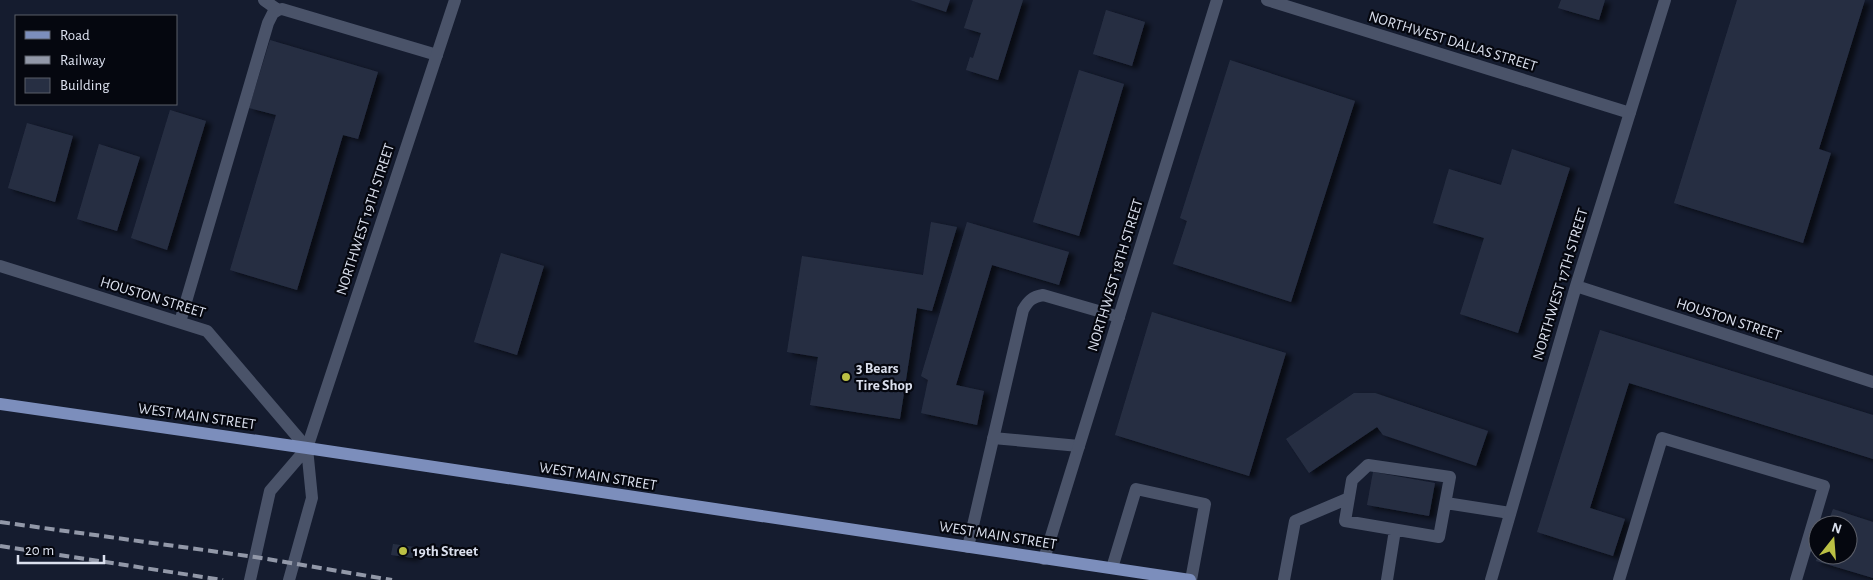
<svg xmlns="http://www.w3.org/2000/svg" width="1873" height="580" font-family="'Alegreya Sans',sans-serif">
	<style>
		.building { fill: #272f43; filter: url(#shadow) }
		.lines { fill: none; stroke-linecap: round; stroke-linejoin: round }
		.service { stroke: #4a5369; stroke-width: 12 }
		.minor { stroke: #4a5369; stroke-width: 12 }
		.tertiary { stroke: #4a5369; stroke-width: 12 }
		.primary { stroke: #7c8ebc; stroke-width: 12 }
		.rail { stroke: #9298a8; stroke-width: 4; stroke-dasharray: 10 5; stroke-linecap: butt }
		.poi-dot { fill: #bbc044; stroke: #05070f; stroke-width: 2 }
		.labels { text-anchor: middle; stroke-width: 4.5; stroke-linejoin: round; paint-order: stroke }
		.street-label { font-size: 15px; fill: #dbe0ee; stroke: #05070f }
		.poi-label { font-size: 15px; font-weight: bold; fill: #dbe0ee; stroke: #05070f; text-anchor: start }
	</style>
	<defs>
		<filter id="shadow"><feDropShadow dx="5.5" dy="3" stdDeviation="2.5" flood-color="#0009"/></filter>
	</defs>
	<rect width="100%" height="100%" fill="#151c2f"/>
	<path class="building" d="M 910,0 L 950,0 L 946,12 Z
		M 973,0 L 1023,0 L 998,80 L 966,70 L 970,57 L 973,58 L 981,33 L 964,28 Z
		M 1561,0 L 1605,0 L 1599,20 L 1558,8 Z
		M 1737,0 L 1865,0 L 1819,149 L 1831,153 L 1803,243 L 1674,203 Z
		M 1106,10 L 1145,22 L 1132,66 L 1093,54 Z
		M 270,40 L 378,72 L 358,139 L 343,135 L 297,290 L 230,270 L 276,115 L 249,108 Z
		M 1230,60 L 1355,101 L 1291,302 L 1173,264 L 1187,221 L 1180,218 Z
		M 1079,70 L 1124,84 L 1079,236 L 1033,222 Z
		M 170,110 L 206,121 L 167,250 L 131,238 Z
		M 27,123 L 73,136 L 55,202 L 8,188 Z
		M 99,144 L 140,157 L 117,231 L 77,219 Z
		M 1512,149 L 1570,168 L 1518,333 L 1460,314 L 1484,238 L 1433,223 L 1449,169 L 1501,185 Z
		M 931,222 L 957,227 L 932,311 L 917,308 L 900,419 L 810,405 L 818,357 L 787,352 L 802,256 L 923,275 Z
		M 967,222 L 1069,252 L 1059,285 L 992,265 L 956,385 L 984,391 L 977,425 L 921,413 L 928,380 L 921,376 Z
		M 501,253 L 544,266 L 517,355 L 474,342 Z
		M 1152,312 L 1286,353 L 1249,476 L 1115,435 Z
		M 1600,330 L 1873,415 L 1873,459 L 1629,383 L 1590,508 L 1625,519 L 1613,556 L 1537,532 Z
		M 1354,393 L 1375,393 L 1488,431 L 1476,466 L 1383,435 L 1377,427 L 1309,473 L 1286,439 Z
		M 1373,472 L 1435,483 L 1429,516 L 1367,505 Z
		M 1833,509 L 1873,522 L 1873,578 L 1816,561 L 1818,555 L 1848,555 L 1848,525 L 1827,525 Z
		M 393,544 L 415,547 L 413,558 L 391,555 Z"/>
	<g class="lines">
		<path class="service" d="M 264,0 L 278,10
			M 180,322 L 268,23 L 273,13 L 278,10 L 282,9 L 437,55
			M 993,438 L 1079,446
			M 1368,465 L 1450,477 L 1439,537 L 1345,521 L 1352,480 Z
			M 1446,503 L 1510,513
			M 968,547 L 1023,310 C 1028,301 1032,297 1043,295 L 1119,317
			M 1112,568 L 1136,489 L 1205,504 L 1191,580
			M 1284,580 L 1295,521 L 1349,498
			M 1387,580 L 1395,530
			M 1619,580 L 1662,438 L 1824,486 L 1796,580"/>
		<path class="minor" d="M 1267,0 L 1630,113
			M 0,266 L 207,331 L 307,448
			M 1576,286 L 1873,382
			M 1044,559 L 1217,0
			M 1491,580 L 1576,286 L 1665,0"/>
		<path class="tertiary" d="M 250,580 L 270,491 L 307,448 L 455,0
			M 289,580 L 312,498 L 307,448"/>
		<path class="primary" d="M 0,404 L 307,448 L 1190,580"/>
		<path class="rail" d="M 0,522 L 255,557 L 392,580
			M 0,546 L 223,580"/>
	</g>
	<g class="poi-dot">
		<circle cx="846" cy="377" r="5"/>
		<circle cx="403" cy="551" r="5"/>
	</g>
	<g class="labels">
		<g class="street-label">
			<text transform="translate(1453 41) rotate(17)" y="5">NORTHWEST DALLAS STREET</text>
			<text transform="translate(365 219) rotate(-72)" y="5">NORTHWEST 19TH STREET</text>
			<text transform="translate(1115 275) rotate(-73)" y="5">NORTHWEST 18TH STREET</text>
			<text transform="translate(1560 284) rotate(-73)" y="5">NORTHWEST 17TH STREET</text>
			<text transform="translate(153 297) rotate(17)" y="5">HOUSTON STREET</text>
			<text transform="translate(1729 319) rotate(18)" y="5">HOUSTON STREET</text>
			<text transform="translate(197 416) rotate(8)" y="5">WEST MAIN STREET</text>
			<text transform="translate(598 476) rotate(9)" y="5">WEST MAIN STREET</text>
			<text transform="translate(998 535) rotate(9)" y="5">WEST MAIN STREET</text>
		</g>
		<g class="poi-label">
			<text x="856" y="373">3 Bears<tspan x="856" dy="17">Tire Shop</tspan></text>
			<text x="413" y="556">19th Street</text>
		</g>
	</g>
	<rect x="15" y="15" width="162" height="90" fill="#05070f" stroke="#5b5e68"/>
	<rect x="25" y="31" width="25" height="8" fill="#7c8ebc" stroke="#5b5e68"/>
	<text x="60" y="40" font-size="15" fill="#dbe0ee">Road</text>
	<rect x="25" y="56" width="25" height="8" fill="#9298a8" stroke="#5b5e68"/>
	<text x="60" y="65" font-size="15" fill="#dbe0ee">Railway</text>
	<rect x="25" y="78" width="25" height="15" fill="#272f43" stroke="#5b5e68"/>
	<text x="60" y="90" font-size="15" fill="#dbe0ee">Building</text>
	<g transform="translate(1833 540) rotate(17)"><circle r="24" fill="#05070f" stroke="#5b5e68"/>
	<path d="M0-4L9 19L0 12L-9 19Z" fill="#bbc044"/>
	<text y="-8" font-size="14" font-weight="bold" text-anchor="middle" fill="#dbe0ee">N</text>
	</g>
	<path d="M18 555v8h86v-8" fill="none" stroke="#dbe0ee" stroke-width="2.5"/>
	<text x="25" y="555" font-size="15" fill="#dbe0ee" stroke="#05070f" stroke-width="4" paint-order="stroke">20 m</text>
</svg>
